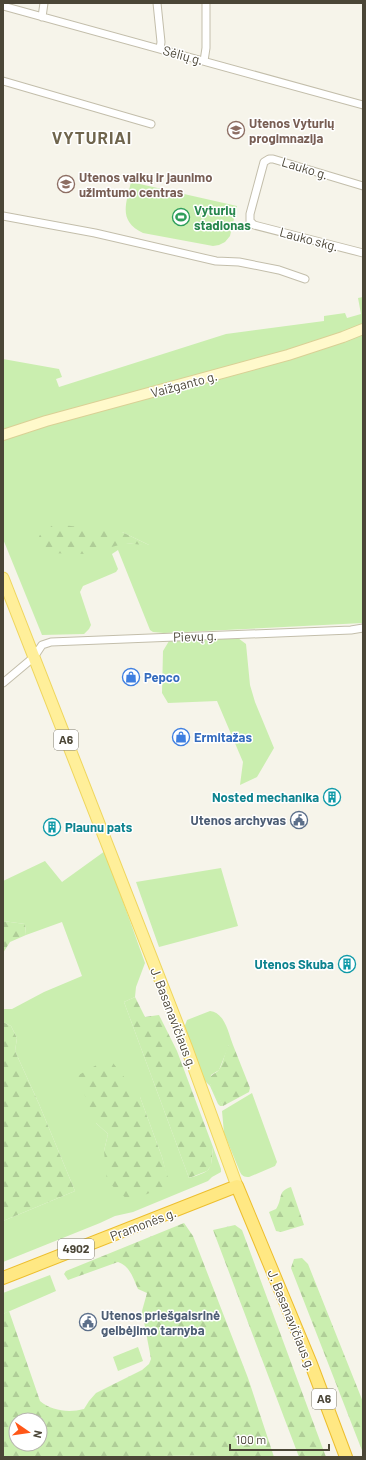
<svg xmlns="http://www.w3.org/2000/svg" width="366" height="1460" font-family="Barlow,sans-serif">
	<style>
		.green { fill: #caeeaf; fill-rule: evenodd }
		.forest { fill: url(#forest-firs); fill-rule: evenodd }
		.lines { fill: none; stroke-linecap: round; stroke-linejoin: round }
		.minor-casing { stroke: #c3beab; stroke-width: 9 }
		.secondary-casing { stroke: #dad095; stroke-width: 12 }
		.primary-casing { stroke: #efd65e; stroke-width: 13 }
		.trunk-casing { stroke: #edbe2d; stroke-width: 14 }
		.minor { stroke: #fff; stroke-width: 7 }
		.secondary { stroke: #fff9cb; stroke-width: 10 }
		.primary { stroke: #ffef9a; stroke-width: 11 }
		.trunk { stroke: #ffe883; stroke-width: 12 }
		.labels { text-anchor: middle; stroke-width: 3; stroke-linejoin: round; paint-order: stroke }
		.shield { fill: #fff; stroke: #817e73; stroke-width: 1 }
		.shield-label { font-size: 12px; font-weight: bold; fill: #4b4637 }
		.street-label { font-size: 13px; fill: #4b4637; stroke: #fff }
		.education-label { font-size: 13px; font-weight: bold; fill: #785e54; stroke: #fff; text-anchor: start }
		.leisure-label { font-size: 13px; font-weight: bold; fill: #27864d; stroke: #fff; text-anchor: start }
		.shop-label { font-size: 13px; font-weight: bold; fill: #366cbe; stroke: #fff; text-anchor: start }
		.culture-label { font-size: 13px; font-weight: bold; fill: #0d838f; stroke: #fff; text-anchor: end }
		.service-label { font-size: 13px; font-weight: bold; fill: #4e5e75; stroke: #fff; text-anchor: end }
		.district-label { font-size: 17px; font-weight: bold; letter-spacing: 1px; fill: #6f654d; stroke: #fff }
	</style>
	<defs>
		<pattern id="forest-firs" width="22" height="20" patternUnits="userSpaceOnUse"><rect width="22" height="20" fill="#caeeaf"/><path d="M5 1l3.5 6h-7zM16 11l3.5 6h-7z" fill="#afcd97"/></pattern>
	</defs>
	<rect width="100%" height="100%" fill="#f6f4ea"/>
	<path class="green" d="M 131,182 L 237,206 L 230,236 L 225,242 L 219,245 L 213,246 L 143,233 C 118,221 126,204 131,182 Z
		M 363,297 L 363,623 L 164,633 L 153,632 L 150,630 L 118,550 L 112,554 L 118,569 L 116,572 L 83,586 L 80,592 L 91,625 L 89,629 L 84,634 L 42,635 L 3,539 L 3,359 L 59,369 L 62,377 L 56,379 L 59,387 L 226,334 L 324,321 L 324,316 L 345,313 L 347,318 L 361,314 L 358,298 ZM 122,532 L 149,545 L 126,543 Z
		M 238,638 L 246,644 L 250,685 L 255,702 L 274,748 L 257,777 L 240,785 L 243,762 L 217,701 L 168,703 L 162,693 L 163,651 L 169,641 Z
		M 105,851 L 145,963 L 136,987 L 135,997 L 124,1002 L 189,1178 C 212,1171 211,1171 213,1147 L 221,1169 L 221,1172 L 212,1177 L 208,1181 L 133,1212 L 115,1216 L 100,1223 L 3,1262 L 3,1221 L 75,1191 L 39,1104 L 15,1051 L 17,1038 L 11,1026 L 3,1022 L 3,1009 L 12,1009 L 44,992 L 82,976 L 62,922 L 26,935 L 25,924 L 3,921 L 3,881 L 45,861 L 62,882 ZM 140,1097 L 162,1157 L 169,1185 L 104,1151 L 108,1134 L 96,1123 Z
		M 221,868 L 238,926 L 159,947 L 136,882 Z
		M 210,1011 C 225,1013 228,1032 233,1045 L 229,1045 L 219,1070 L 211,1075 L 210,1084 L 218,1094 L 223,1106 L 220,1106 L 218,1104 L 210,1086 L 202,1078 L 184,1028 L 187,1020 Z
		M 252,1093 L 277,1162 L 275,1166 L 249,1177 C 244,1177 242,1176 240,1172 L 224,1133 L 222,1111 Z
		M 50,1275 L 56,1291 L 3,1314 L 3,1293 Z
		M 138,1347 L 143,1361 L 118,1371 L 113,1357 Z
		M 207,1455 L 206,1457 L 163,1457 L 163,1456 Z"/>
	<path class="forest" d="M 54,524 L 122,532 L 151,546 L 126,543 L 87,554 L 44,553 L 39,536 Z
		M 3,921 L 25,924 L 26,935 L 10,942 L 3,953 Z
		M 135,997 L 145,1017 L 159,1015 L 177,1051 L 213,1147 L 211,1166 L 207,1171 L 189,1178 L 124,1002 Z
		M 3,1022 L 11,1026 L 17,1038 L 15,1051 L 39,1104 L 75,1191 L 3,1221 Z
		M 229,1045 L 233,1045 L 250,1088 L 249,1092 L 223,1106 C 219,1096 212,1089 208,1080 C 211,1075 214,1074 218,1071 C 224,1064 224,1052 229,1045 Z
		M 109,1058 L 140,1097 L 162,1157 L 170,1185 L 129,1201 L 107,1181 L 104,1151 L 108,1134 L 96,1123 L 77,1076 Z
		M 291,1187 L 304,1225 L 281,1232 L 276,1231 L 269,1212 L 276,1209 C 283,1199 277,1191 291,1187 Z
		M 184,1223 L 193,1236 L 248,1378 L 274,1457 L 206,1457 L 206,1455 L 163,1456 L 163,1457 L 3,1457 L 3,1314 L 9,1311 L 40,1401 C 52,1411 69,1413 84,1409 L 89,1401 L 96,1393 L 142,1370 L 149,1364 L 151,1359 L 142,1311 L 147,1293 L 138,1289 C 133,1278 130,1266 118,1262 L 68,1280 L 64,1274 L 66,1271 ZM 16,1420 L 40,1420 L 40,1444 L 16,1444 Z
		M 235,1225 L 242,1230 L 326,1457 L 299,1457 L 213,1230 Z
		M 302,1258 L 308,1264 L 363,1402 L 363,1453 L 291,1268 L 294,1259 Z"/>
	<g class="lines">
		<g class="minor-casing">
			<path id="minor" d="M 157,3 L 161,42 L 160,49
				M 3,6 L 363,105
				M 42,17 L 44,3
				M 204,61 L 206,48 L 206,3
				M 3,81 L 151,124
				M 363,186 L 273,159 L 269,159 L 264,162 L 250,214 L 250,221 L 254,225 L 363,253
				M 3,216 L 95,233 L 216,261 L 239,262 L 279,270 L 305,279
				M 3,683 L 34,657 L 42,645 L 51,642 L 351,630 L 363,628"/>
		</g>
		<g class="secondary-casing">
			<path id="secondary" d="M 3,435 L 46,421 L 288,355 L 343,337 L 363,329"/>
		</g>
		<g class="primary-casing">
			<path id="primary" d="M 3,578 L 186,1046 L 237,1186"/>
		</g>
		<g class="trunk-casing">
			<path id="trunk" d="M 3,1278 L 237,1186 L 311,1364 L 346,1457"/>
		</g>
		<use href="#minor" class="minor"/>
		<use href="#secondary" class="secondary"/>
		<use href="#primary" class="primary"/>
		<use href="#trunk" class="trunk"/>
	</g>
	<defs>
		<g id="school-ring" transform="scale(0.9)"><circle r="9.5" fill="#fff" stroke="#8d6e63" stroke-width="1.5"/><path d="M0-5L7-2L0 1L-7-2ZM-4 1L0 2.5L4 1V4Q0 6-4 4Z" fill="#8d6e63"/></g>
		<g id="stadium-ring" transform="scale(0.9)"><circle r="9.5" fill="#fff" stroke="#2e9e5b" stroke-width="1.5"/><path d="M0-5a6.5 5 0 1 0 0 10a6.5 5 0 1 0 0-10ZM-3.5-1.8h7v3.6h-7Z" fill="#2e9e5b"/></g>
		<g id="shop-ring" transform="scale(0.9)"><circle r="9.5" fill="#fff" stroke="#3f7fe0" stroke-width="1.5"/><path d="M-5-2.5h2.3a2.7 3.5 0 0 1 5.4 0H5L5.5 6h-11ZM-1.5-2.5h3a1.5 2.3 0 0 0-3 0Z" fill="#3f7fe0"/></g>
		<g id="building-ring" transform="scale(0.9)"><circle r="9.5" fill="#fff" stroke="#0f9aa8" stroke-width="1.5"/><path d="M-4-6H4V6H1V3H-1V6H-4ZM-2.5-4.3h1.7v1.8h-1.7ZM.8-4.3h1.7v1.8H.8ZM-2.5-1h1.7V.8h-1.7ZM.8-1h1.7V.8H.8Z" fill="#0f9aa8"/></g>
		<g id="civic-ring" transform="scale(0.9)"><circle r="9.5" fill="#fff" stroke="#5c6f8a" stroke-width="1.5"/><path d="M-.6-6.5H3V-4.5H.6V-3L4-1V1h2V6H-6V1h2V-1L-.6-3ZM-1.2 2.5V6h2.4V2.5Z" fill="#5c6f8a"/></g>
	</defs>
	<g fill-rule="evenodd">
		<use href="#school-ring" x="236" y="130"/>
		<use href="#school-ring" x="66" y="184"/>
		<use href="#stadium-ring" x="181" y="217"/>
		<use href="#shop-ring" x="131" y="677"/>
		<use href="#shop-ring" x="181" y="737"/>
		<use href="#building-ring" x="332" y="797"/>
		<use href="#civic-ring" x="299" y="820"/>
		<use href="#building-ring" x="52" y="827"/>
		<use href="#building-ring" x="347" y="964"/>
		<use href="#civic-ring" x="88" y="1322"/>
	</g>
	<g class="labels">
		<g class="shield">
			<rect x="54" y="730" width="24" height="20" rx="3"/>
			<rect x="58" y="1239" width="36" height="20" rx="3"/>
			<rect x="312" y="1389" width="24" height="20" rx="3"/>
		</g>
		<g class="shield-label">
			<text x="66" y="744">A6</text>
			<text x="76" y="1253">4902</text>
			<text x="324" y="1403">A6</text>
		</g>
		<g class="street-label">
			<text transform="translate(183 55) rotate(15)" y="5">Sėlių g.</text>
			<text transform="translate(305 168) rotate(17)" y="5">Lauko g.</text>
			<text transform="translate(309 239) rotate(15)" y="5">Lauko skg.</text>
			<text transform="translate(184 384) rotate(-15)" y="5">Vaižganto g.</text>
			<text transform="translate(195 636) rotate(-2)" y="5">Pievų g.</text>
			<text transform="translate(174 1018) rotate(69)" y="5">J. Basanavičiaus g.</text>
			<text transform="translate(143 1224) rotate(-21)" y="5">Pramonės g.</text>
			<text transform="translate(292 1320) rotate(68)" y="5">J. Basanavičiaus g.</text>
		</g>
		<g class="education-label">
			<text x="249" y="128">Utenos Vyturių<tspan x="249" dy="15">progimnazija</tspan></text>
			<text x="79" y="182">Utenos vaikų ir jaunimo<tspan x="79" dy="15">užimtumo centras</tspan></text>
		</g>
		<g class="leisure-label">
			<text x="194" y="215">Vyturių<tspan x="194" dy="15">stadionas</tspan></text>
		</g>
		<g class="shop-label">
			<text x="144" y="682">Pepco</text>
			<text x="194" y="742">Ermitažas</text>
		</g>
		<g class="culture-label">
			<text x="319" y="802">Nosted mechanika</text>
			<text x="65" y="832" text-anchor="start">Plaunu pats</text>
			<text x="334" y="969">Utenos Skuba</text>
		</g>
		<g class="service-label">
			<text x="286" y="825">Utenos archyvas</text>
			<text x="101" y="1320" text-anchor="start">Utenos priešgaisrinė<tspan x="101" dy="15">gelbėjimo tarnyba</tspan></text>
		</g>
		<g class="district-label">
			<text x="92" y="144">VYTURIAI</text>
		</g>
	</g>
	<rect width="366" height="1460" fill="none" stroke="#4b4637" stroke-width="8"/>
	<g transform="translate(28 1432) rotate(103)"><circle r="19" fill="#ffffff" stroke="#b7b5af"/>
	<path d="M0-3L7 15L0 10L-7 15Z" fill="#ff5718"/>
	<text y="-6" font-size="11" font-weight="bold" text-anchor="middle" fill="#4b4637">N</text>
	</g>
	<path d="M230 1444v6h99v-6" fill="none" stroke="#4b4637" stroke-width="2"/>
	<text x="236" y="1444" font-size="12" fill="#4b4637" stroke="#ffffff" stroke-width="3" paint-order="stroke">100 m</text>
</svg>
